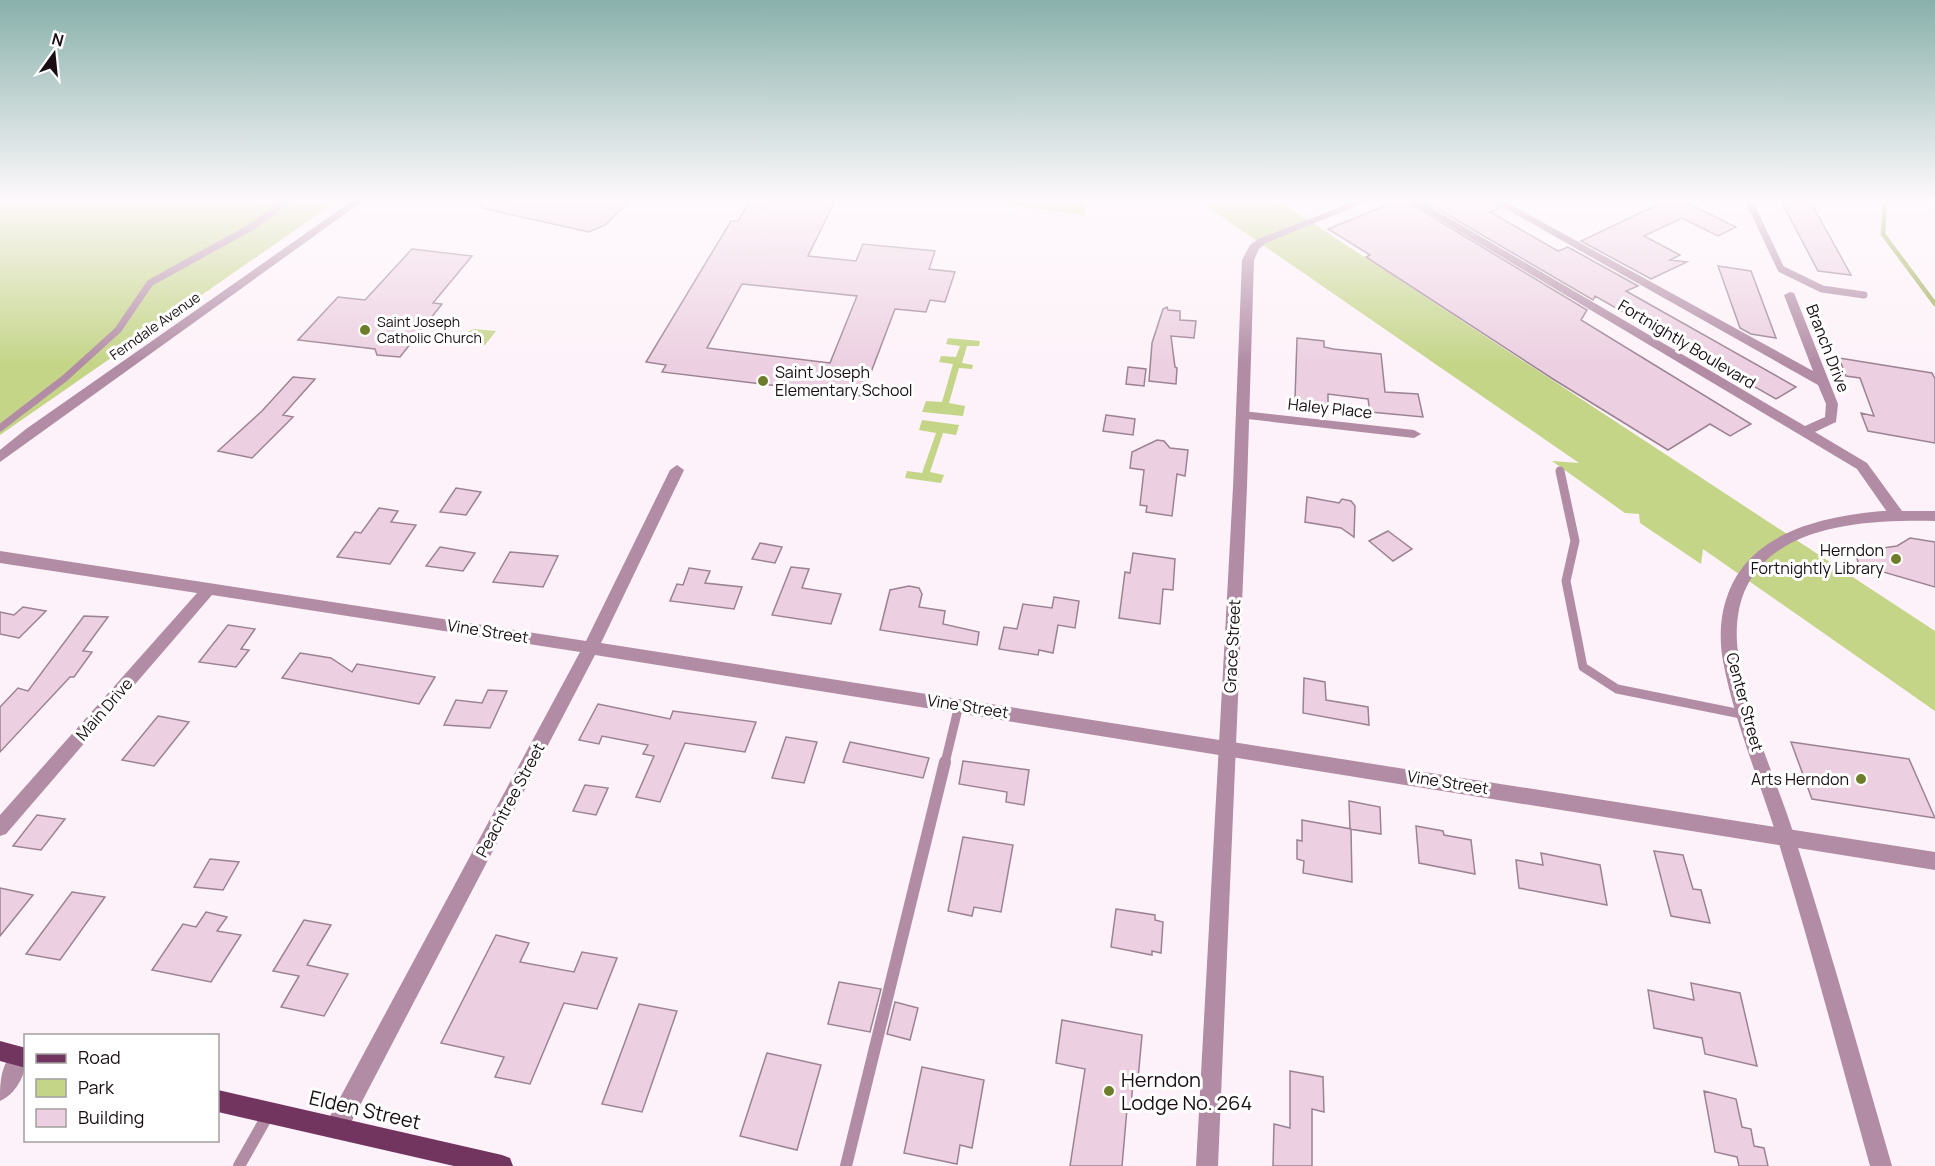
<svg xmlns="http://www.w3.org/2000/svg" width="1935" height="1166" font-family="Manrope,sans-serif">
	<style>
		.green { fill: #c4d588 }
		.lines { fill: none; stroke-linecap: round; stroke-linejoin: round }
		.stream { stroke: #9bad4f; stroke-width: 4.5 }
		.building { fill: #ecd0e1; stroke: #9c8393; stroke-width: 1.5; fill-rule: evenodd }
		.service-far2 { stroke: #b18ca4; stroke-width: 7 }
		.service-far1 { stroke: #b18ca4; stroke-width: 9 }
		.service { stroke: #b18ca4; stroke-width: 12 }
		.minor { fill: #b18ca4; fill-rule: evenodd }
		.tertiary { fill: #b18ca4; fill-rule: evenodd }
		.primary { fill: #723560; fill-rule: evenodd }
		.poi-dot { fill: #6e7d2b; stroke: #fff; stroke-width: 2 }
		.labels { text-anchor: middle; stroke-width: 6; stroke-linejoin: round; paint-order: stroke }
		.far-poi-label { font-size: 14px; fill: #180e14; stroke: #fff; text-anchor: start }
		.far-street-label { font-size: 14px; fill: #180e14; stroke: #fff }
		.street-label { font-size: 16px; fill: #180e14; stroke: #fff }
		.poi-label { font-size: 16px; fill: #180e14; stroke: #fff; text-anchor: end }
		.near-poi-label { font-size: 20px; fill: #180e14; stroke: #fff; text-anchor: start }
		.near-street-label { font-size: 20px; fill: #180e14; stroke: #fff }
	</style>
	<rect width="100%" height="100%" fill="#fdf2f9"/>
	<path class="green" d="M 0,201 L 337,201 L 0,435 Z
		M 977,201 L 1088,201 L 1084,215 Z
		M 1199,201 L 1279,201 L 1935,631 L 1935,711 L 1703,549 L 1701,564 L 1640,523 L 1639,514 L 1625,513 L 1552,461 L 1579,463 Z
		M 474,329 L 496,331 L 485,345 L 464,343 L 461,339 L 467,332 Z
		M 948,338 L 980,341 L 979,346 L 967,346 L 962,363 L 973,365 L 972,369 L 959,368 L 949,403 L 965,406 L 963,416 L 922,412 L 926,401 L 942,402 L 953,364 L 939,362 L 941,356 L 956,357 L 960,346 L 946,344 Z
		M 922,420 L 959,425 L 956,435 L 943,433 L 930,472 L 944,475 L 941,483 L 905,478 L 907,471 L 922,473 L 936,433 L 919,430 Z"/>
	<g class="lines">
		<path class="stream" d="M 1885,201 L 1883,234 L 1935,304"/>
	</g>
	<path class="building" d="M 481,201 L 630,201 L 605,225 L 589,232 L 481,208 Z
		M 750,201 L 835,201 L 808,256 L 856,261 L 863,244 L 935,251 L 929,269 L 955,272 L 945,302 L 930,300 L 926,312 L 895,309 L 862,396 L 662,372 L 666,365 L 646,362 L 731,221 L 738,221 ZM 742,284 L 857,296 L 830,363 L 707,348 Z
		M 1397,201 L 1406,201 L 1587,310 L 1581,320 L 1751,424 L 1730,436 L 1710,424 L 1668,450 L 1553,379 L 1366,257 L 1370,255 L 1328,229 Z
		M 1424,201 L 1490,201 L 1500,208 L 1490,212 L 1558,251 L 1568,247 L 1638,286 L 1626,291 L 1796,387 L 1776,399 L 1595,296 L 1593,300 Z
		M 1657,201 L 1683,201 L 1736,227 L 1718,236 L 1682,218 L 1644,236 L 1680,255 L 1670,260 L 1687,262 L 1651,279 L 1581,241 L 1657,205 Z
		M 1781,201 L 1810,201 L 1851,275 L 1818,271 Z
		M 412,249 L 472,256 L 433,303 L 442,304 L 400,357 L 377,355 L 375,349 L 298,340 L 338,297 L 365,300 Z
		M 1718,266 L 1751,271 L 1776,338 L 1751,334 L 1740,328 Z
		M 1167,307 L 1168,310 L 1180,311 L 1180,320 L 1196,321 L 1194,338 L 1171,336 L 1175,367 L 1177,368 L 1176,384 L 1149,381 L 1152,343 L 1163,309 Z
		M 1297,338 L 1324,341 L 1324,347 L 1333,349 L 1381,354 L 1385,392 L 1418,394 L 1423,417 L 1370,412 L 1368,399 L 1328,394 L 1328,404 L 1295,399 Z
		M 1839,358 L 1932,373 L 1935,379 L 1935,443 L 1868,431 L 1861,413 L 1874,416 L 1860,378 L 1846,376 Z
		M 1128,367 L 1146,369 L 1144,386 L 1126,384 Z
		M 293,377 L 315,379 L 283,415 L 293,417 L 252,458 L 218,451 L 262,411 Z
		M 1106,415 L 1135,419 L 1133,435 L 1103,431 Z
		M 1157,440 L 1164,441 L 1170,448 L 1188,450 L 1185,476 L 1177,474 L 1172,516 L 1146,512 L 1147,506 L 1140,505 L 1144,470 L 1130,468 L 1132,452 Z
		M 456,488 L 481,492 L 466,515 L 440,512 Z
		M 1307,497 L 1339,503 L 1342,499 L 1351,501 L 1355,506 L 1354,537 L 1341,528 L 1305,522 Z
		M 379,508 L 398,511 L 391,522 L 416,525 L 390,564 L 337,557 L 355,532 L 361,533 Z
		M 1388,531 L 1412,549 L 1393,561 L 1369,541 Z
		M 1910,538 L 1935,542 L 1935,587 L 1859,565 L 1855,552 L 1897,546 Z
		M 760,543 L 782,547 L 775,563 L 752,559 Z
		M 440,547 L 475,553 L 463,571 L 426,566 Z
		M 510,552 L 558,556 L 543,587 L 493,582 Z
		M 1133,553 L 1175,559 L 1173,590 L 1163,589 L 1160,624 L 1119,618 L 1125,572 L 1130,573 Z
		M 791,567 L 809,569 L 802,588 L 841,594 L 831,624 L 772,615 Z
		M 689,568 L 710,571 L 705,583 L 742,587 L 734,609 L 670,601 L 677,584 L 683,585 Z
		M 909,586 L 919,588 L 922,594 L 919,607 L 945,611 L 943,624 L 979,632 L 977,645 L 880,630 L 890,590 Z
		M 1054,597 L 1079,601 L 1075,628 L 1058,625 L 1053,653 L 1039,650 L 1038,655 L 999,649 L 1004,627 L 1017,629 L 1023,604 L 1052,608 Z
		M 23,607 L 46,611 L 19,638 L 0,634 L 0,612 L 14,615 Z
		M 84,616 L 108,617 L 83,651 L 92,652 L 74,677 L 70,677 L 0,752 L 0,707 L 18,688 L 28,691 Z
		M 228,625 L 255,629 L 241,649 L 249,650 L 236,667 L 199,662 Z
		M 300,653 L 331,658 L 352,672 L 357,664 L 435,677 L 419,704 L 282,678 Z
		M 1304,678 L 1325,682 L 1326,700 L 1368,707 L 1369,725 L 1303,713 Z
		M 488,690 L 507,691 L 490,728 L 444,725 L 456,700 L 482,703 Z
		M 598,704 L 670,719 L 673,711 L 756,722 L 745,752 L 685,743 L 660,802 L 636,797 L 654,756 L 643,754 L 648,745 L 602,736 L 599,744 L 579,740 Z
		M 158,716 L 189,722 L 154,766 L 122,760 Z
		M 786,737 L 817,742 L 804,783 L 772,778 Z
		M 850,742 L 929,758 L 923,778 L 843,762 Z
		M 1791,742 L 1909,759 L 1935,818 L 1812,799 Z
		M 963,761 L 1029,770 L 1024,805 L 1006,802 L 1007,792 L 959,784 Z
		M 585,785 L 608,788 L 596,815 L 573,811 Z
		M 1349,801 L 1380,807 L 1381,834 L 1350,829 Z
		M 37,815 L 65,819 L 41,850 L 13,846 Z
		M 1302,820 L 1351,829 L 1352,882 L 1303,873 L 1304,861 L 1297,859 L 1297,840 L 1302,841 Z
		M 1416,826 L 1443,831 L 1444,835 L 1471,840 L 1475,874 L 1419,863 Z
		M 963,837 L 1013,845 L 1001,912 L 974,907 L 972,916 L 948,911 Z
		M 1654,851 L 1683,855 L 1693,889 L 1701,890 L 1710,923 L 1671,916 Z
		M 1541,853 L 1600,865 L 1607,905 L 1519,888 L 1516,860 L 1543,865 Z
		M 210,859 L 239,862 L 223,890 L 194,887 Z
		M 0,888 L 33,895 L 0,936 Z
		M 72,892 L 105,897 L 60,960 L 26,954 Z
		M 1116,909 L 1155,915 L 1155,920 L 1163,922 L 1161,953 L 1152,951 L 1152,955 L 1111,947 Z
		M 206,912 L 227,917 L 217,931 L 241,935 L 211,982 L 152,970 L 183,924 L 196,927 Z
		M 304,920 L 331,925 L 307,965 L 348,974 L 324,1016 L 281,1007 L 299,976 L 273,971 Z
		M 496,935 L 529,943 L 520,962 L 574,972 L 582,952 L 617,958 L 597,1009 L 564,1003 L 530,1084 L 495,1077 L 504,1057 L 441,1043 Z
		M 839,982 L 881,989 L 870,1032 L 828,1024 Z
		M 1691,983 L 1740,993 L 1757,1066 L 1705,1054 L 1702,1038 L 1654,1028 L 1648,990 L 1694,1000 Z
		M 895,1002 L 918,1008 L 910,1040 L 887,1034 Z
		M 639,1004 L 677,1011 L 642,1112 L 602,1104 Z
		M 1062,1020 L 1142,1035 L 1138,1079 L 1133,1078 L 1131,1110 L 1127,1109 L 1122,1166 L 1070,1166 L 1085,1069 L 1056,1063 Z
		M 767,1053 L 821,1065 L 797,1150 L 740,1136 Z
		M 922,1067 L 984,1080 L 972,1148 L 960,1145 L 957,1164 L 904,1153 Z
		M 1290,1071 L 1323,1077 L 1324,1112 L 1312,1109 L 1312,1166 L 1273,1166 L 1274,1124 L 1290,1128 Z
		M 1704,1091 L 1736,1099 L 1742,1127 L 1751,1129 L 1754,1146 L 1764,1148 L 1768,1166 L 1739,1166 L 1737,1157 L 1715,1152 Z"/>
	<g class="lines">
		<path class="service-far2" d="M 1749,201 L 1781,269 L 1822,289 L 1864,295
			M 0,428 L 65,378 L 118,330 L 150,283 L 255,225 L 286,201"/>
		<path class="service-far1" d="M 1560,471 L 1575,541 L 1566,581 L 1583,667 L 1617,689 L 1746,715
			M 945,763 L 959,705"/>
		<path class="service" d="M 239,1166 L 269,1113
			M 846,1166 L 945,762"/>
		<path class="minor" d="M 1408,201 L 1420,201 L 1805,426 L 1825,417 L 1826,404 L 1818,385 L 1492,201 L 1504,201 L 1813,371 L 1784,295 L 1790,292 L 1794,293 L 1838,404 L 1836,422 L 1815,432 L 1867,463 L 1902,511 L 1904,515 L 1902,519 L 1892,519 L 1857,469 Z
			M 1243,411 L 1414,430 L 1421,434 L 1414,438 L 1238,418 L 1236,415 L 1238,412 Z
			M 677,465 L 684,470 L 601,643 L 1935,852 L 1935,870 L 595,655 L 344,1136 L 336,1139 L 328,1136 L 325,1128 L 328,1120 L 580,652 L 212,595 L 6,834 L 0,836 L 0,815 L 197,593 L 0,563 L 0,551 L 586,641 L 670,470 Z
			M 24,1047 C 31,1065 19,1093 0,1101 C 0,1079 1,1056 24,1047 Z"/>
		<path class="tertiary" d="M 352,201 L 363,201 L 0,462 L 0,450 L 26,429 Z
			M 1356,201 L 1369,201 L 1266,243 L 1259,249 L 1254,260 L 1247,487 L 1218,1166 L 1196,1166 L 1233,487 L 1242,260 L 1250,245 L 1258,239 Z
			M 1883,511 L 1935,511 L 1935,521 C 1874,520 1779,522 1747,586 C 1737,605 1735,631 1738,652 C 1745,715 1775,775 1794,835 C 1829,944 1860,1055 1892,1166 L 1870,1166 C 1839,1055 1810,944 1776,834 C 1758,777 1734,720 1723,661 C 1719,639 1720,615 1728,594 C 1751,531 1825,516 1883,511 Z"/>
		<path class="primary" d="M 0,1041 L 26,1048 L 26,1068 L 0,1061 Z
			M 218,1090 L 502,1155 L 510,1158 L 513,1166 L 454,1166 L 218,1112 Z"/>
	</g>
	<linearGradient id="sky" x2="0" y2="1"><stop stop-color="#89b1ab"/><stop offset="0.55" stop-color="#fef9fc"/><stop offset="1" stop-color="#fef9fc" stop-opacity="0"/></linearGradient>
	<rect width="1935" height="364" fill="url(#sky)"/>
	<g class="poi-dot">
		<circle cx="365" cy="330" r="6"/>
		<circle cx="763" cy="381" r="6"/>
		<circle cx="1896" cy="559" r="6"/>
		<circle cx="1861" cy="779" r="6"/>
		<circle cx="1109" cy="1091" r="6"/>
	</g>
	<g class="labels">
		<g class="far-poi-label">
			<text x="377" y="327">Saint Joseph<tspan x="377" dy="16">Catholic Church</tspan></text>
		</g>
		<g class="far-street-label">
			<text transform="translate(155 326) rotate(-35)" y="5">Ferndale Avenue</text>
		</g>
		<g class="street-label">
			<text transform="translate(1687 344) rotate(31)" y="6">Fortnightly Boulevard</text>
			<text transform="translate(1828 348) rotate(69)" y="6">Branch Drive</text>
			<text transform="translate(1330 408) rotate(6)" y="6">Haley Place</text>
			<text transform="translate(488 631) rotate(9)" y="6">Vine Street</text>
			<text transform="translate(1232 646) rotate(-87)" y="6">Grace Street</text>
			<text transform="translate(1745 702) rotate(75)" y="6">Center Street</text>
			<text transform="translate(968 706) rotate(9)" y="6">Vine Street</text>
			<text transform="translate(104 709) rotate(-49)" y="6">Main Drive</text>
			<text transform="translate(1448 782) rotate(9)" y="6">Vine Street</text>
			<text transform="translate(510 800) rotate(-62)" y="6">Peachtree Street</text>
		</g>
		<g class="poi-label">
			<text x="775" y="378" text-anchor="start">Saint Joseph<tspan x="775" dy="18">Elementary School</tspan></text>
			<text x="1884" y="556">Herndon<tspan x="1884" dy="18">Fortnightly Library</tspan></text>
			<text x="1849" y="785">Arts Herndon</text>
		</g>
		<g class="near-poi-label">
			<text x="1121" y="1087">Herndon<tspan x="1121" dy="23">Lodge No. 264</tspan></text>
		</g>
		<g class="near-street-label">
			<text transform="translate(365 1110) rotate(13)" y="7">Elden Street</text>
		</g>
	</g>
	<rect x="24" y="1034" width="195" height="108" fill="#ffffff" stroke="#a39fa1" stroke-width="1.5"/>
	<rect x="36" y="1054" width="30" height="9" fill="#723560" stroke="#a39fa1" stroke-width="1.5"/>
	<text x="78" y="1064" font-size="18" fill="#180e14">Road</text>
	<rect x="36" y="1079" width="30" height="18" fill="#c4d588" stroke="#a39fa1" stroke-width="1.5"/>
	<text x="78" y="1094" font-size="18" fill="#180e14">Park</text>
	<rect x="36" y="1109" width="30" height="18" fill="#ecd0e1" stroke="#a39fa1" stroke-width="1.5"/>
	<text x="78" y="1124" font-size="18" fill="#180e14">Building</text>
	<g transform="translate(54 54) rotate(15)" stroke="#ffffff" stroke-width="4.5" paint-order="stroke">
	<path d="M0-4.5L10 22L0 15L-10 22Z" fill="#180e14"/>
	<text y="-9" font-size="16" font-weight="bold" text-anchor="middle" fill="#180e14">N</text>
	</g>
</svg>
